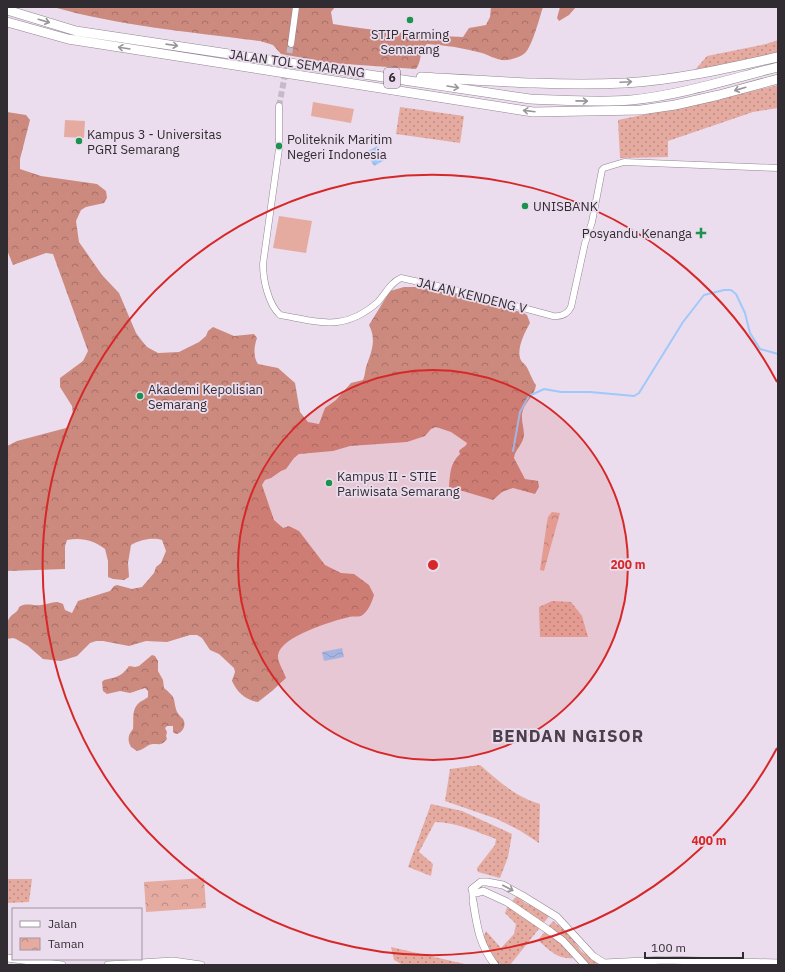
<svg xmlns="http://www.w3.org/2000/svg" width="785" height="972" font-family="'IBM Plex Sans',sans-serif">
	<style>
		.grass { fill: url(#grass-dots) }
		.forest { fill: url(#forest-crowns) }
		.park { fill: url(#park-crowns) }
		.pitch { fill: #e6aba0 }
		.water { fill: url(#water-waves) }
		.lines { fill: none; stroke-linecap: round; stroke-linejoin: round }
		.stream { stroke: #9fc8fb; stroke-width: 2 }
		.tertiary-tunnel { stroke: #c6bac8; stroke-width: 6; stroke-dasharray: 6 3; stroke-linecap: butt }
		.tertiary-casing { stroke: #928593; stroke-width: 7 }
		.secondary-casing { stroke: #928593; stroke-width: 8 }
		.motorway-casing { stroke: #928593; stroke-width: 10 }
		.tertiary { stroke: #fff; stroke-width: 6 }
		.secondary { stroke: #fff; stroke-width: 7 }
		.motorway { stroke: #fff; stroke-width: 9 }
		.oneway { stroke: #989698 }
		.ring { fill: none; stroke: #d62828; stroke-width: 2 }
		.poi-dot { fill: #1b934f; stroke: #ebdded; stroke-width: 1.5 }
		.labels { text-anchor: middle; stroke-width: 3.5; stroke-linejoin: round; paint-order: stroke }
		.shield { fill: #ebdded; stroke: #69616a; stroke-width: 1 }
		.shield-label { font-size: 12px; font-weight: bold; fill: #312c32 }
		.poi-label { font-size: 13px; fill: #312c32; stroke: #ebdded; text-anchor: start }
		.street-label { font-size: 13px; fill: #312c32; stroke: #ebdded }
		.district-label { font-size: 17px; font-weight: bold; letter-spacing: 1px; fill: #4a3f4b; stroke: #ebdded }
		.centre { fill: #d62828; stroke: #ebdded; stroke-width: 2 }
		.ring-label { font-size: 12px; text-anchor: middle; font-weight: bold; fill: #d62828; stroke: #ebdded; stroke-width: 3.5; stroke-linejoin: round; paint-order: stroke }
	</style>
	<defs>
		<pattern id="grass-dots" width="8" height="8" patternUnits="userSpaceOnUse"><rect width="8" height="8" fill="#e6aba0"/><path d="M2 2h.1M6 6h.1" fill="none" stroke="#bb8b83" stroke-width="1.8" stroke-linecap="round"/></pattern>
		<pattern id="forest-crowns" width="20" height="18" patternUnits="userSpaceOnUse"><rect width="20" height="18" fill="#cc897e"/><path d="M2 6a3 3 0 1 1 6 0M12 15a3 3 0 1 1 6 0" fill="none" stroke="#a67068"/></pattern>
		<pattern id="park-crowns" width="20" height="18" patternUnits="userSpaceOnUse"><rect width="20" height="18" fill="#e6aba0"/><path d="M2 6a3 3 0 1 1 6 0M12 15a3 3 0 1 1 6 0" fill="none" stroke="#bb8b83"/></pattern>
		<pattern id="water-waves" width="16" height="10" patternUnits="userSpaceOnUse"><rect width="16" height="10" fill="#9fc8fb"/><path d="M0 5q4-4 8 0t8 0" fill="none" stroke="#89acd8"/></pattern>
	</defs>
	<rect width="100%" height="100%" fill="#ebdded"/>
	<path class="grass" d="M 778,40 L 778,54 L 695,70 L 707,56 L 766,44 Z
		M 778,85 L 778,108 L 753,112 L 668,141 L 668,157 L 620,158 L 618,120 L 714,100 Z
		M 400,107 L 464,116 L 460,143 L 396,134 Z
		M 552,601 L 571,602 L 582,616 L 588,637 L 540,637 L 539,607 Z
		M 480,765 C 500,782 514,796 540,804 L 539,843 L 519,830 L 497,819 L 445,801 L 450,769 Z
		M 431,804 L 462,811 L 512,834 L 508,857 L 500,878 L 478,872 L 477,868 L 495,845 L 496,839 C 477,832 456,822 435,822 L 419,852 L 433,864 L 431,876 L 408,867 Z
		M 7,879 L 32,879 L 29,902 L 7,903 Z
		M 517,896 L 525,903 L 550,915 L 510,965 L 497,965 L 482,941 L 486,931 L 501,948 L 514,934 L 516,924 L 505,913 L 508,905 Z
		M 553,921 L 569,934 L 581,951 L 599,964 L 612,965 L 582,965 L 574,958 C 558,960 549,950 538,940 Z
		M 391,947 L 469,965 L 403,965 L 394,960 Z"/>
	<path class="forest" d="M 53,7 L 138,8 L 141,7 L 335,7 L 331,12 L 333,24 C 376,31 420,35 463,37 L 469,28 L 486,25 L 490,17 L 491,7 L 543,7 C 540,16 532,47 525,53 C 521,57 508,61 502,60 C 495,59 488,55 482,53 C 464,48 445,45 427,44 C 418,53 423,59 416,69 L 331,63 L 281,54 L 273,45 L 260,41 C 190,32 120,26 53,7 Z
		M 560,7 L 576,7 L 569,15 L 559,21 L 557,18 Z
		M 7,112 L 26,115 L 30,120 L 20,159 L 20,169 L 41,176 L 97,184 L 106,191 L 107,198 L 104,203 L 86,207 L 81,210 L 76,221 L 79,242 L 102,275 L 119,293 L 136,333 L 142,341 L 147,347 L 158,353 L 179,352 L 199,342 L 206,336 L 208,331 L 213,327 L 234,336 L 254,334 L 257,338 C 254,346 253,357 258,364 L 278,368 L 295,383 L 300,412 L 308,422 L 319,424 L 325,408 L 336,400 L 351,383 L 363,380 C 365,375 365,372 366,367 C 371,353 377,340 369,325 L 390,291 L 404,287 L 417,287 L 447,292 L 472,297 L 505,309 L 522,312 L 527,315 L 530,323 C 525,332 517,347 520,358 C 521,362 524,363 526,366 C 529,370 532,380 536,385 C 535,395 526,401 523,410 C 520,419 524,426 524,435 C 523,445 515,449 514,458 L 525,479 L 538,481 L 539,487 L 535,494 L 513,488 L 502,492 L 493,500 L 449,487 C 450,474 450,463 460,454 L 459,451 C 462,447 466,447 467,443 L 451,432 L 436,427 L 431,429 L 425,436 L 407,442 L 350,446 L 333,451 L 299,454 L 294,458 L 286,469 L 281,471 L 271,478 L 265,480 L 262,485 L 274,520 L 283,528 L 289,526 L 299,531 L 325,565 L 341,573 L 354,574 L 369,585 L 374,595 C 372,602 368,612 361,616 C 358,617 353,616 349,617 C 333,621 281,636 278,655 C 277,661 284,672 286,678 L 272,691 L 258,702 C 245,700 237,692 232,681 L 235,672 L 234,668 L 219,654 L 210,650 L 202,638 L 197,635 L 190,635 L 167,642 L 146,641 L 129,646 L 103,641 L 96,641 L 90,643 L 77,656 L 61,661 L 43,659 L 28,646 L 16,639 L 13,638 L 7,639 C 7,632 5,622 11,616 C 14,613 18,612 19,607 C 26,602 32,606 41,605 C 46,605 51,602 57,602 C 58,602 61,603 63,604 L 65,610 L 72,613 L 78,601 L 110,591 L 114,586 L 117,585 L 132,589 L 142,587 L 154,573 L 156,567 L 161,563 L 166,551 L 162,540 C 153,537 139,540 131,545 L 128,563 L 129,577 L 124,580 L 113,579 L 108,577 L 108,561 L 105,549 C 94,540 81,537 67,540 L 65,546 L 65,569 L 7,571 L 7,446 L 17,441 L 66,428 L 70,424 L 73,414 L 72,406 L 60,387 L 60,378 L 83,361 L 88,351 L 53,254 L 46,253 L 13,265 L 7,250 Z
		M 152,655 L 155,656 L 158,661 L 158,671 L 163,680 L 164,688 C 178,700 172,697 177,712 C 179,715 181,717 183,719 C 187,726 182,733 176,734 L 173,732 L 173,726 L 167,726 L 165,728 L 167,732 L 166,736 L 167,739 C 160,748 157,742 149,745 C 145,747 142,750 137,751 L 131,747 C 127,740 128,735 133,729 C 134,719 131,709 140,702 C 143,700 146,699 148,697 L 148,691 L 145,688 L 130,693 L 120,691 L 107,694 L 103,691 L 102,682 L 104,680 C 117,677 121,677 129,666 L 135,667 L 139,666 Z"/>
	<path class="park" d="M 552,512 L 560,513 L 544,571 L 540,570 L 547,522 L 548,517 Z
		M 204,878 L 206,908 L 146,912 L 144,882 Z"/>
	<path class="pitch" d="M 313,102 L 354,109 L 351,123 L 311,116 Z
		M 65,120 L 85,121 L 84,138 L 64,137 Z
		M 279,216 L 312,221 L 306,253 L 273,248 Z"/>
	<path class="water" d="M 377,146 L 385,160 L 374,166 L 366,152 Z
		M 342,648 L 344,657 L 324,661 L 322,652 Z"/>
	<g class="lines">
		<path class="stream" d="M 513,451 L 520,412 L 529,396 L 544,389 L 561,392 L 590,392 L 634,396 L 639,393 L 683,322 L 704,295 L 724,290 L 731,290 L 736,294 L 745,313 L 750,333 L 760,349 L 778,354"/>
		<path class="tertiary-tunnel" d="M 279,106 L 291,44"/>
		<g class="tertiary-casing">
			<path id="tertiary" d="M 291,44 L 296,7
				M 279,106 L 279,149 L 263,264 C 263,279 268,304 280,315 C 320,322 344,332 378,302 C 385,294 391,282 401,278 L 460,291 L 553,316 C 561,317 567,315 571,307 L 585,243 L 592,222 L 602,170 L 604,168 L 624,162 L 778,168
				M 472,889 L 473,901"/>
		</g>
		<g class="secondary-casing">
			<path id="secondary" d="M 472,889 L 481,882 L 487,882 L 503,885 L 523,896 L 557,917 L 593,956 L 604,963 L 665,960 L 778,963
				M 477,893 L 483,891 L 507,902 L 551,932 L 563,941 L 585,965
				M 473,901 C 477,926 479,944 495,965
				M 7,958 L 62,965
				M 108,965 L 173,961 L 201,965"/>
		</g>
		<g class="motorway-casing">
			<path id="motorway" d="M 7,10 L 76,31 L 530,99 C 564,100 598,103 631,100 C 681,95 730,79 778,67
				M 7,22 L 68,39 L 533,112 L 641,110 L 675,105 L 719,95 L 778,79
				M 421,77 C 489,81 557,86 625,83 C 677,80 728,68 778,57"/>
		</g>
		<use href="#tertiary" class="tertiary"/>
		<use href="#secondary" class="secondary"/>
		<use href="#motorway" class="motorway"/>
	</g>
	<defs><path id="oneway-shaft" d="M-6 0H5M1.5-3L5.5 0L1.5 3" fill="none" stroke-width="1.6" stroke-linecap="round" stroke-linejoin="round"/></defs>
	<g class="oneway">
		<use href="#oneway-shaft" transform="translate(44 21) rotate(16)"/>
		<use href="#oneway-shaft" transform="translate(172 45) rotate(8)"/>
		<use href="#oneway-shaft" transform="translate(124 48) rotate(-171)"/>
		<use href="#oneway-shaft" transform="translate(626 82) rotate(-3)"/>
		<use href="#oneway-shaft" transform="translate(453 87) rotate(9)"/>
		<use href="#oneway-shaft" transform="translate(740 89) rotate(164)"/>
		<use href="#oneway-shaft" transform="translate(582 101) rotate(1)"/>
		<use href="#oneway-shaft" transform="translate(529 111) rotate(-173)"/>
		<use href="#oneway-shaft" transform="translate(508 888) rotate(27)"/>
	</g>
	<circle cx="433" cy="565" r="195" fill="#d62828" fill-opacity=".12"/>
	<g class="ring">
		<circle cx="433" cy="565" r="195"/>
		<path d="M777 748A390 390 0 1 1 777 382"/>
	</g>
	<g class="poi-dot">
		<circle cx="410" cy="20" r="4"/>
		<circle cx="79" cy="141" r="4"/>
		<circle cx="279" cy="146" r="4"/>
		<circle cx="525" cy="206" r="4"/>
		<path d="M699 227h4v4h4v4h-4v4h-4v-4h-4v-4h4z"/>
		<circle cx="140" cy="396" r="4"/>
		<circle cx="329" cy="483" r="4"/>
	</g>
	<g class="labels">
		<rect class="shield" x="384" y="68" width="16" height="20" rx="3"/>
		<g class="shield-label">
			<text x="392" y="82">6</text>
		</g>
		<g class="poi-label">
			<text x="410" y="39" text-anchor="middle">STIP Farming<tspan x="410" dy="15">Semarang</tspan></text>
			<text x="87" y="139">Kampus 3 - Universitas<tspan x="87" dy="15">PGRI Semarang</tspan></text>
			<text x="287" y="144">Politeknik Maritim<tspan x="287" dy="15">Negeri Indonesia</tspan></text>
			<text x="533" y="211">UNISBANK</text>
			<text x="692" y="238" text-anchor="end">Posyandu Kenanga</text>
			<text x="148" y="394">Akademi Kepolisian<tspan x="148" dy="15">Semarang</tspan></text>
			<text x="337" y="481">Kampus II - STIE<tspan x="337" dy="15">Pariwisata Semarang</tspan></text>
		</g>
		<g class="street-label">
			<text transform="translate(297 63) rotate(8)" y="5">JALAN TOL SEMARANG</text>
			<text transform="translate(472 295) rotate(14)" y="5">JALAN KENDENG V</text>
		</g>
		<g class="district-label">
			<text x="568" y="742">BENDAN NGISOR</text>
		</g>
	</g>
	<circle cx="433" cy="565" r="6" class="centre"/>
	<g class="ring-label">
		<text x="628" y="569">200 m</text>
		<text x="709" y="845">400 m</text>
	</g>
	<rect width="785" height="972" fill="none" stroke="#312c32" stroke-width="16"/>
	<rect x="12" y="908" width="130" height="52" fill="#ebdded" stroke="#a196a2"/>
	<rect x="20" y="921" width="20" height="6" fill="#ffffff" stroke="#a196a2"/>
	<text x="48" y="928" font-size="12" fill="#312c32">Jalan</text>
	<rect x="20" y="938" width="20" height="12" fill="url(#park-crowns)" stroke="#a196a2"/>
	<text x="48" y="948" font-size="12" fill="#312c32">Taman</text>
	<path d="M645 952v6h98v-6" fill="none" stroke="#312c32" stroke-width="2"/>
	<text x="651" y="952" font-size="12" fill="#312c32" stroke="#ebdded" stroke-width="3" paint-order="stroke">100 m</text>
</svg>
